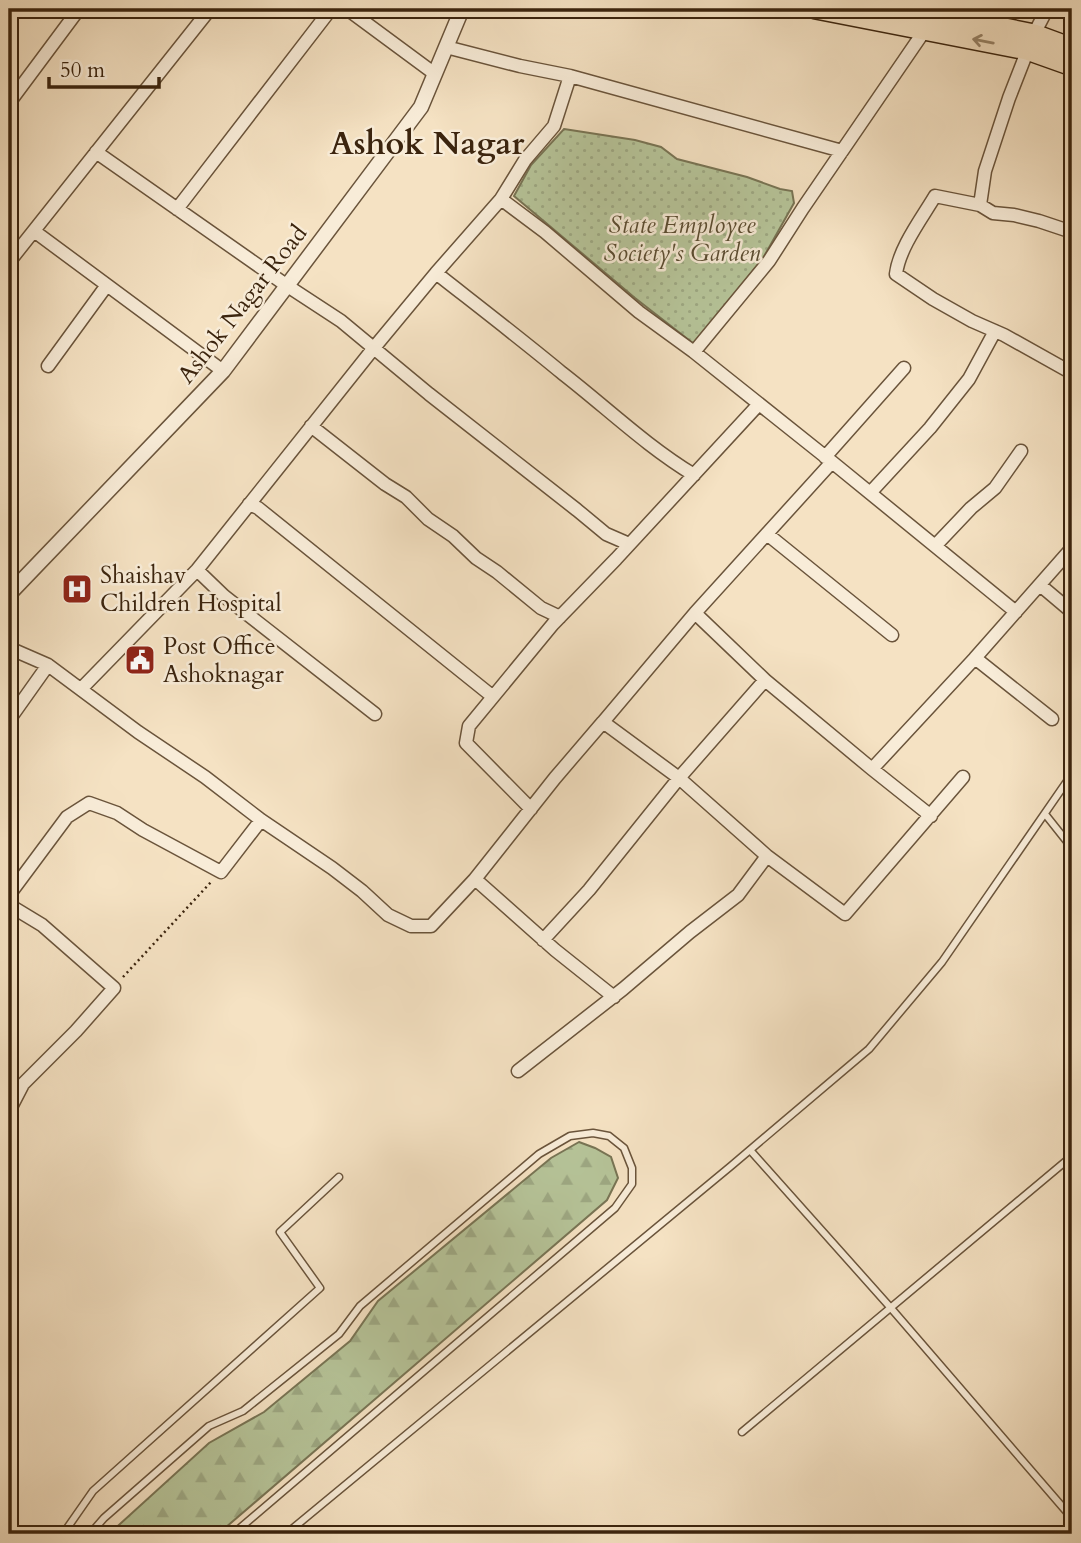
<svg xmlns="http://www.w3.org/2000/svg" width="1081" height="1543" font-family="Cardo,serif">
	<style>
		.forest { fill: url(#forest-firs); stroke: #787454; stroke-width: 2 }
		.garden { fill: url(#garden-dots); stroke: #787454; stroke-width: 2 }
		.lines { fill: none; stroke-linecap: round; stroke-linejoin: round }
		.service-casing { stroke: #6a543b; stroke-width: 9 }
		.minor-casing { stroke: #6a543b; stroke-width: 15 }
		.tertiary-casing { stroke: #6a543b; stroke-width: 17 }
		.primary-casing { stroke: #3b240e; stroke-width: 22 }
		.path { stroke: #3b240e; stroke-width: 2.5; stroke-dasharray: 2 3.5; stroke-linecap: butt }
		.service { stroke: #f8ecd8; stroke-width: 6 }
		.minor { stroke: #f8ecd8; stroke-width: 12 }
		.tertiary { stroke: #f8ecd8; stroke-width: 14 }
		.primary { stroke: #f5e2c3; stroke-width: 19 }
		.oneway { stroke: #988368 }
		.labels { text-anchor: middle; stroke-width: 5; stroke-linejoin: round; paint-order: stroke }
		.park-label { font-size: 24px; font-style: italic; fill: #5a4c31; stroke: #f8ecd8 }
		.street-label { font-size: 24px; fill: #3b240e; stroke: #f8ecd8 }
		.poi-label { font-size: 24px; fill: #3b240e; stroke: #f8ecd8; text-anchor: start }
		.district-label { font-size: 32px; font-weight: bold; fill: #3b240e; stroke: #f8ecd8 }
	</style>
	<defs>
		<pattern id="forest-firs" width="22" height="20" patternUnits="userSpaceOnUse" patternTransform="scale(1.75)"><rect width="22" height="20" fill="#b6c499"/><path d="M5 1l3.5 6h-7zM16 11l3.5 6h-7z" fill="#9da883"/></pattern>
		<pattern id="garden-dots" width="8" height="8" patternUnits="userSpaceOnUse" patternTransform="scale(1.75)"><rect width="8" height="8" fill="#b6c499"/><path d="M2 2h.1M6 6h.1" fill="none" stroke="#9da883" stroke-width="1.8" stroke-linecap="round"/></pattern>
	</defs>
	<rect width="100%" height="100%" fill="#f5e2c3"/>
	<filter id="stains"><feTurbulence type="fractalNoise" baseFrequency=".00286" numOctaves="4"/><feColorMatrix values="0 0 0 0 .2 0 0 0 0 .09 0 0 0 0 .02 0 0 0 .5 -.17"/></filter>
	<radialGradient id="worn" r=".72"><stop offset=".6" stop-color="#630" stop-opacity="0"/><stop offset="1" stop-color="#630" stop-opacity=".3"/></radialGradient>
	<path class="forest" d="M 579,1142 L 595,1148 L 611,1157 L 618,1178 L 607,1200 L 218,1534 L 109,1534 L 209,1443 L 264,1412 L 350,1341 L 378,1301 L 551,1158 Z"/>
	<path class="garden" d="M 564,129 L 635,140 L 661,147 L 677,159 L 747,177 L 780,189 L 792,191 L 794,203 L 762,260 L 694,344 L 635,298 L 514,196 L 531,165 Z"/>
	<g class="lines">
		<g class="service-casing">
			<path id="service" d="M 1045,814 L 1072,848
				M 750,1150 L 890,1307 L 1072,1518
				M 742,1432 L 1072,1156
				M 63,1534 L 93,1491 L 320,1288 L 280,1232 L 339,1177
				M 90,1534 L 104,1518 L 209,1426 L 243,1411 L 339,1334 L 360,1306 L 539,1154 L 570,1136 L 593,1133 L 609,1136 L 624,1148 L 632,1168 L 632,1184 L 615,1208 L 233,1534
				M 286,1534 L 731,1166 L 869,1049 L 942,962 L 1072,774"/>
		</g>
		<g class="minor-casing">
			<path id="minor" d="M 347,9 L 435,74
				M 446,47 L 520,66 L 570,76 L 554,126 L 525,160 L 501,199 L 545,232 L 639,312 L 694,352 L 832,462
				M 570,76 L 842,151
				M 9,103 L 79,9
				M 96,152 L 286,285 L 341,321 L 429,394 L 577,510 L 606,534 L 629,544
				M 980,205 L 985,171 L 1009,98 L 1034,34 L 1047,9
				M 177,209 L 331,9
				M 34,231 L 223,371
				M 1072,232 L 1039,221 L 1014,215 L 993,213 L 980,205 L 935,196 C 922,218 899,248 896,274 L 933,299 L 972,321 L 1004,335 L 1072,373
				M 9,262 L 210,9
				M 436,273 C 478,306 521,339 562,373 C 606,407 646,446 694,475
				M 694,352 L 769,261 L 803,208 L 927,27
				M 48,366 L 107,285
				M 311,426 L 385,484 L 406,497 L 428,519 L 453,536 L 476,558 L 497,572 L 541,608 L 560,617
				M 825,457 L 904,368
				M 870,493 L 930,428 L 969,379 L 995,331
				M 249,504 L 258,508 L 492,696
				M 767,534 L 892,635
				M 935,546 L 971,508 L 995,488 L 1021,451
				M 197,570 L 224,596 L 375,714
				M 1040,585 L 1072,612
				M 695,613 L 765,680
				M 9,648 L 48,665 L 138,732 L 205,777 L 261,820 L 332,868 L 362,891 L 388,915 L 411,926 L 431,926 L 475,879
				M 81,689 L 197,570 L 373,349 L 436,273 L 501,199
				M 1052,719 L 975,658 L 1072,548
				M 9,720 L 48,665
				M 603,722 L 555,778 L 475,879 L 555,950 L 614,997
				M 872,769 L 975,658
				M 531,809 L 466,743 L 469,726 L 553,624 L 616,559 L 759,404
				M 931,816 L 872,769 L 765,680 L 679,778 L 767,856 L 845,914 L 963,777
				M 9,895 L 67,817 L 89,803 L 117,813 L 143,830 L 221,872 L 261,820
				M 9,905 L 42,925 L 114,988 L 76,1031 L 23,1084 L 9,1111
				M 543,940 L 589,890 L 679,778 L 603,722 L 695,613 L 832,462 L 1016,612
				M 518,1071 L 623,989 L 690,932 L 738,895 L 767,856"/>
		</g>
		<g class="tertiary-casing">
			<path id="tertiary" d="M 9,592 L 12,591 L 223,371 L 421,107 L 462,9"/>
		</g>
		<g class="primary-casing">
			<path id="primary" d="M 816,9 L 1027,50 L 1072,66
				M 910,9 L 1034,34 L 1072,48"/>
		</g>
		<path class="path" d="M 123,977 L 211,882"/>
		<use href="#service" class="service"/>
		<use href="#minor" class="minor"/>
		<use href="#tertiary" class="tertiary"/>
		<use href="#primary" class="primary"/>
	</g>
	<defs><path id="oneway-shaft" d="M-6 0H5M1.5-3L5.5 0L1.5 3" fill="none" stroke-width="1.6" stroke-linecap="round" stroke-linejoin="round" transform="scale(1.75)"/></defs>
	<use class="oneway" href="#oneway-shaft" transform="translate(983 41) rotate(-169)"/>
	<defs>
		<g id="hospital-square" transform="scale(1.575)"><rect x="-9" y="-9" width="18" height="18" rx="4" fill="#8f2418" stroke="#f8ecd8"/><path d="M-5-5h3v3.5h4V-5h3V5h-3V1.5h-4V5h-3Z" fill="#fff"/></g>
		<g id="civic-square" transform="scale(1.575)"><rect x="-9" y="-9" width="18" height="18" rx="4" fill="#8f2418" stroke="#f8ecd8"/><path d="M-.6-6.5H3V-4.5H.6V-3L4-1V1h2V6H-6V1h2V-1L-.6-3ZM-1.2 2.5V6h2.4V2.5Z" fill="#fff"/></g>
	</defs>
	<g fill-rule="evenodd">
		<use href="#hospital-square" x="77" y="589"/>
		<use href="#civic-square" x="140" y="660"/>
	</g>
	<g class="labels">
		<g class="park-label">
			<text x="682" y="233">State Employee<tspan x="682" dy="28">Society's Garden</tspan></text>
		</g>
		<g class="street-label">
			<text transform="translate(242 304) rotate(-52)" y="8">Ashok Nagar Road</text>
		</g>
		<g class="poi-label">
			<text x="100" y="583">Shaishav<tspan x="100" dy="28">Children Hospital</tspan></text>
			<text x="163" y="654">Post Office<tspan x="163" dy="28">Ashoknagar</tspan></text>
		</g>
		<g class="district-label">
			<text x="427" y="154">Ashok Nagar</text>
		</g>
	</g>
	<rect width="1081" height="1543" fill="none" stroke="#f5e2c3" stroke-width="35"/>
	<rect x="10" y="10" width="1060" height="1522" fill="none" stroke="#3b240e" stroke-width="3.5"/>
	<rect x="18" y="18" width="1046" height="1508" fill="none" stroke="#3b240e" stroke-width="2"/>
	<path d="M49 77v10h110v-10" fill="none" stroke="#3b240e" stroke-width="3.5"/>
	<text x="60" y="77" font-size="21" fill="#3b240e" stroke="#f8ecd8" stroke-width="5" paint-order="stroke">50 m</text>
	<rect width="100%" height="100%" filter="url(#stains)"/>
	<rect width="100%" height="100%" fill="url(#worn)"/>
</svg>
